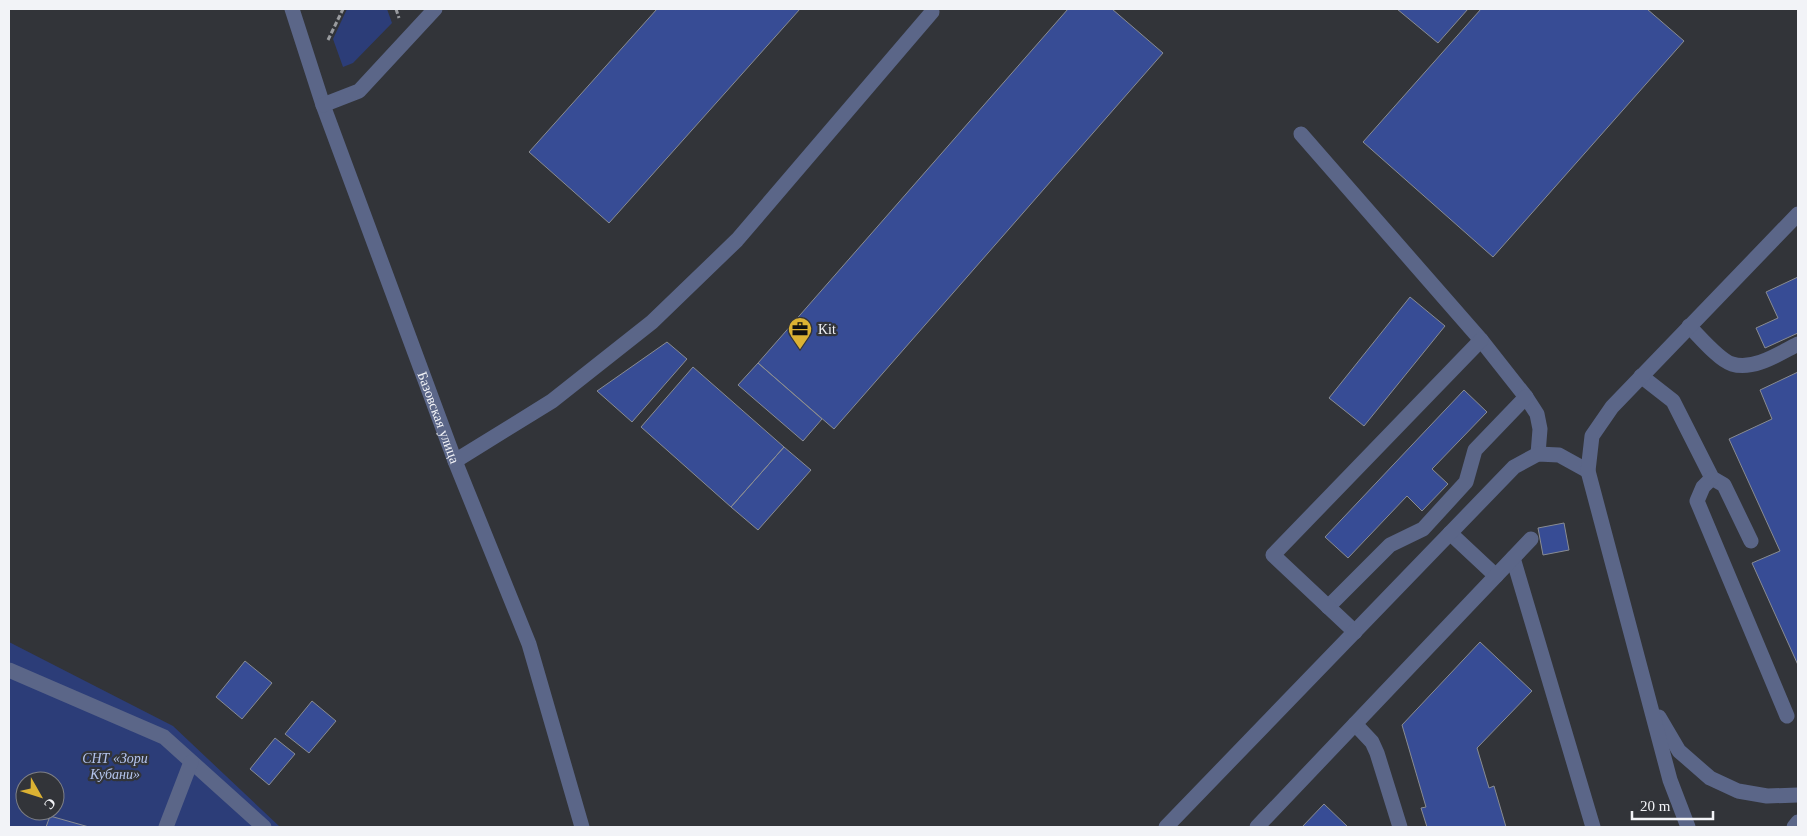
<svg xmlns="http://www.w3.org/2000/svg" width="1807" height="836" font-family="'Times New Roman',serif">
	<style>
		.green { fill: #2c3d78; fill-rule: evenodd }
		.building { fill: #374c95; stroke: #898c92 }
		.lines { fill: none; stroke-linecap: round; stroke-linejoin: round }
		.path { stroke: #999b9f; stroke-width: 3; stroke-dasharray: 5 2.5; stroke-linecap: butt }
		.minor { stroke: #5b6688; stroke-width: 15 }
		.labels { text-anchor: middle; stroke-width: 4.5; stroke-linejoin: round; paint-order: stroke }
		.poi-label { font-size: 14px; fill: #f2f3f7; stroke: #323439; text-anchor: start }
		.street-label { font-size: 14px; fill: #f2f3f7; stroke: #323439 }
		.park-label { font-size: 14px; font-style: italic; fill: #b5c5ee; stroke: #323439 }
	</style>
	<rect width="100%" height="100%" fill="#323439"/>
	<path class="green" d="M 347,9 L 387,9 L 392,23 L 353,63 L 343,67 L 333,39 Z
		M 9,642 L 173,726 L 280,827 L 9,827 ZM 25,781 L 55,781 L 55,811 L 25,811 Z"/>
	<path class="building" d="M 657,9 L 800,9 L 609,223 L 529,152 Z
		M 1068,9 L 1112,9 L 1163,53 L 834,429 L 758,363 Z
		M 1397,9 L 1468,9 L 1438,43 Z
		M 1481,9 L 1647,9 L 1684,41 L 1493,257 L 1363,142 Z
		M 1798,277 L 1798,333 L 1765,348 L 1756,328 L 1778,318 L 1766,292 Z
		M 1410,297 L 1445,326 L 1364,426 L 1329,398 Z
		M 667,342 L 687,359 L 632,422 L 597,391 Z
		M 758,363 L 822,419 L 803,441 L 738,385 Z
		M 693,367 L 784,447 L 731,507 L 641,427 Z
		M 1798,372 L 1798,665 L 1752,563 L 1780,551 L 1729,439 L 1772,419 L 1760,390 Z
		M 1464,390 L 1487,412 L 1432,469 L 1448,484 L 1422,511 L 1407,496 L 1348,558 L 1325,537 Z
		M 784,447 L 811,470 L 758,530 L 731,507 Z
		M 1564,523 L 1569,550 L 1543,555 L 1538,528 Z
		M 1480,642 L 1532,691 L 1477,748 L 1489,788 L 1494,786 L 1506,827 L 1427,827 L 1421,808 L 1426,807 L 1402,725 Z
		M 245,661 L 272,683 L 242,719 L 216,697 Z
		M 312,701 L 336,721 L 309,753 L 285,734 Z
		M 275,738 L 295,754 L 269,785 L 250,769 Z
		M 1324,804 L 1348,827 L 1302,827 Z
		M 50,816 L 89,827 L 46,827 Z"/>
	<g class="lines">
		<path class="path" d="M 396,9 L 399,18
			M 328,40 L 343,9"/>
		<g class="minor">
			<path id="s1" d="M 292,9 L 323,105 L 455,461 L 529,644 L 582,827"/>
			<path d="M 323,105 L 359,91 L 435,9"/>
			<path d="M 1301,134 L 1481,340 L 1526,397 L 1537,414 L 1540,429 L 1538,454"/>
			<path d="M 1689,326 C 1699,336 1719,360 1732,364 C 1754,371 1780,353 1798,344"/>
			<path d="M 1641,376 L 1673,401 L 1712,478 L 1724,485 L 1751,541"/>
			<path d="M 455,461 L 552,401 L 652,322 L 737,240 L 932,12"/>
			<path d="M 1712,478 L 1703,487 L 1697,501 L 1787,716"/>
			<path d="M 1450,533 L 1496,576"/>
			<path d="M 1513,558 L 1593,827"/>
			<path d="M 1328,607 L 1390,545 L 1423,529 L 1466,482 L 1475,450 L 1526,397"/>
			<path d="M 1355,632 L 1273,555 L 1481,340"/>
			<path d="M 9,670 L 164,737 L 264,827"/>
			<path d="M 1659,717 L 1679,751 L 1710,778 L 1738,791 L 1767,796 L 1798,795"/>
			<path d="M 1355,724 L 1372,742 L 1377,753 L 1400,827"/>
			<path d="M 166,827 L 191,762"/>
			<path d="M 1166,827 L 1514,467 L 1538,454 L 1559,455 L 1588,471"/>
			<path d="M 1257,827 L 1531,539"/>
			<path d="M 1688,827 L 1670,780 L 1588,471 L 1592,436 L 1612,407 L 1798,214"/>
			<path d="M 1794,827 L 1798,822"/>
		</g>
	</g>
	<defs>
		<g id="office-pin" transform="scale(1.25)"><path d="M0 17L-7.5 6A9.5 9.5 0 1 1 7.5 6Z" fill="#dcb233" stroke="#323439"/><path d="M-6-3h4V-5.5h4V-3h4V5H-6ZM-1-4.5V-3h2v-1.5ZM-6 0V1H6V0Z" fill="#111"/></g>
	</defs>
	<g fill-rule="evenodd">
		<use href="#office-pin" x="800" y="329"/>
	</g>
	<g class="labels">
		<g class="poi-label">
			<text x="818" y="334">Kit</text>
		</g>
		<g class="street-label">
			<text dy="5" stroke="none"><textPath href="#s1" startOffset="434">Базовская улица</textPath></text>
		</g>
		<g class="park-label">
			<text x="115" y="763">СНТ «Зори<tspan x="115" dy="16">Кубани»</tspan></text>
		</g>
	</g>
	<rect width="1807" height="836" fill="none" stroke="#f2f3f7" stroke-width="20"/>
	<g transform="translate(40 796) rotate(129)"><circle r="24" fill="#323439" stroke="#7f8085"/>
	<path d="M0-4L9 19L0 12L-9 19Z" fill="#dcb233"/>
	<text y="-8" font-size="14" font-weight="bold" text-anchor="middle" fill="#f2f3f7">С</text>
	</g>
	<path d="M1632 811v8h81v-8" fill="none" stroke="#f2f3f7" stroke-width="2.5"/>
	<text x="1640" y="811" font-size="15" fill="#f2f3f7" stroke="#323439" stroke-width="4" paint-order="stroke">20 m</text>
</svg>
